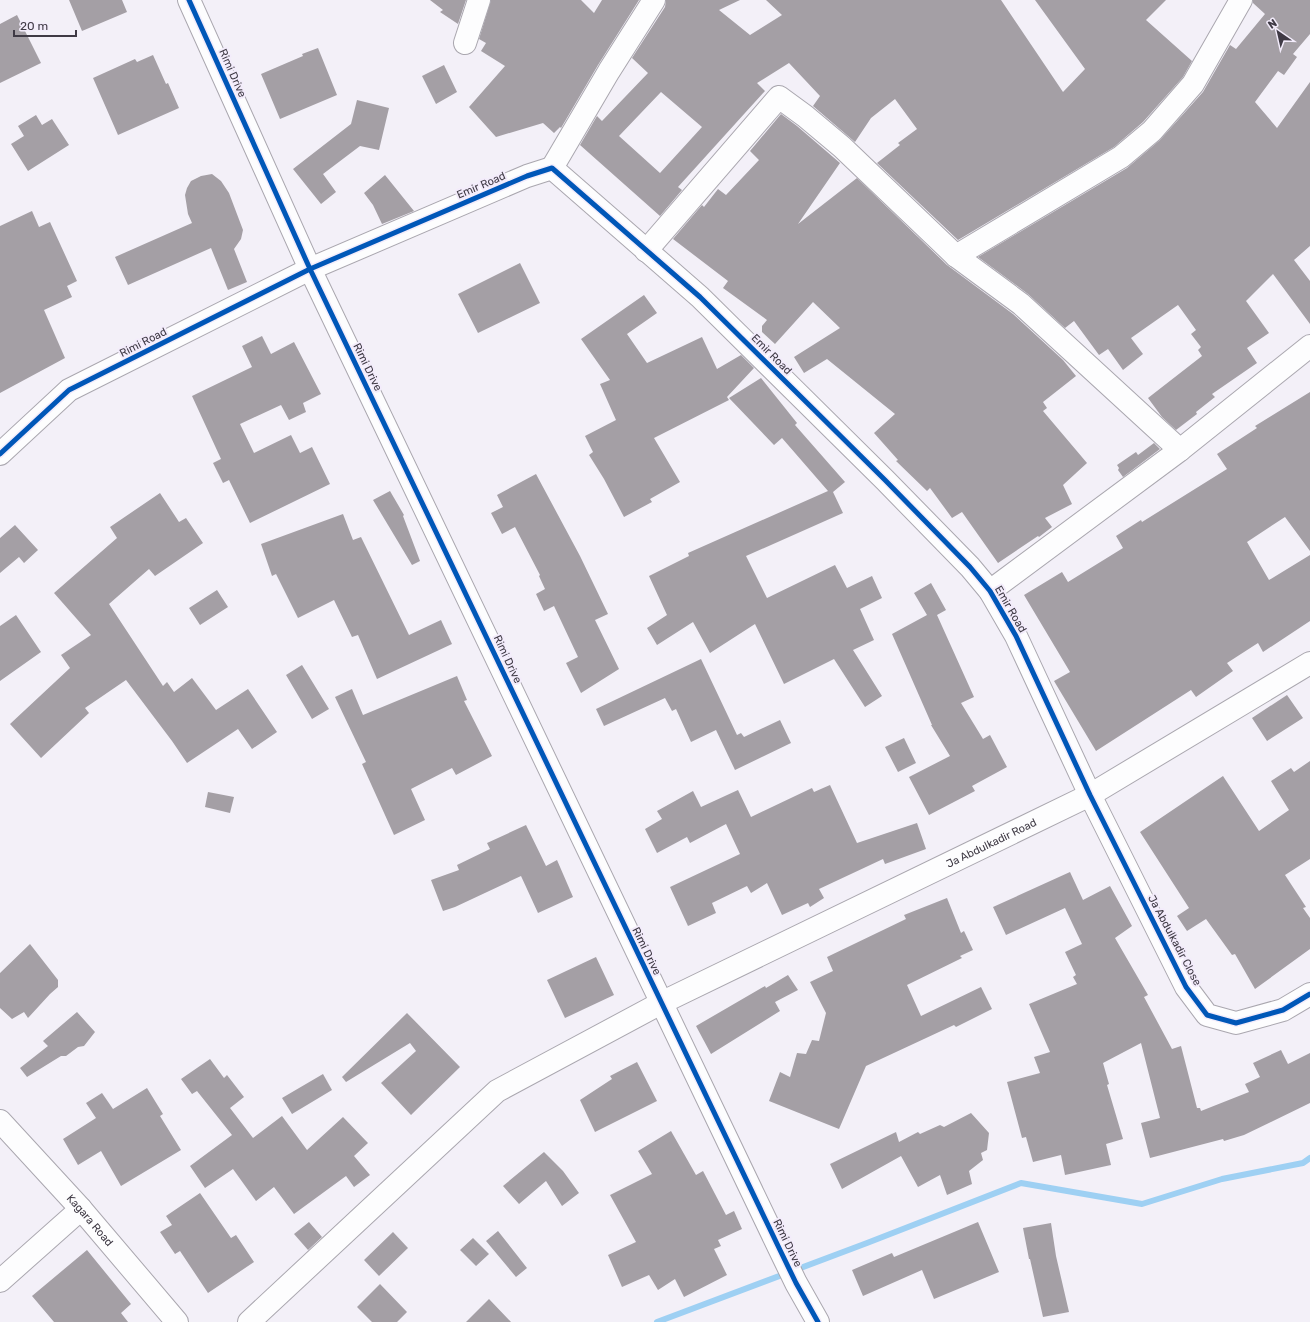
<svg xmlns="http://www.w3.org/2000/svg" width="1310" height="1322" font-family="Rubik,sans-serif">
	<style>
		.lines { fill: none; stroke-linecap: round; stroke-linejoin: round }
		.stream { stroke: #9ed0f3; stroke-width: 6 }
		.building { fill: #a49fa5; fill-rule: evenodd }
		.minor-casing { stroke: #aaa7af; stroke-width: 24 }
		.minor { stroke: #fdfdfe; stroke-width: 22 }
		.cycleway-casing { stroke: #f3ecfb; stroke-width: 8 }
		.cycleway { stroke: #0057b8; stroke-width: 5 }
		.labels { text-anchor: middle; stroke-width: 4; stroke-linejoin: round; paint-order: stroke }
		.street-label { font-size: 11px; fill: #3f3a45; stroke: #f3ecfb }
	</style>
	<rect width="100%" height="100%" fill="#f3f0f8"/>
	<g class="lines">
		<path class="stream" d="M 657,1322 L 867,1243 L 1021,1183 L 1142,1204 L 1222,1179 L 1303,1163 L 1310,1158"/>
	</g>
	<path class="building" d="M 69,0 L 122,0 L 127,12 L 82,31 Z
		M 430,0 L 466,0 L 458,24 L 440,12 L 443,10 Z
		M 491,0 L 581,0 L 594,13 L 602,0 L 639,0 L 598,65 L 561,128 L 560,127 L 554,133 L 543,123 L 496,137 L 469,107 L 505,66 L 481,51 L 486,43 L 479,39 Z
		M 666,0 L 740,0 L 719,10 L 750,35 L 782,15 L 766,0 L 1001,0 L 1063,92 L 1085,69 L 1035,0 L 1166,0 L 1146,20 L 1192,61 L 1183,77 L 1143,122 L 1114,147 L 958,240 L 877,163 L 900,145 L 898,143 L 917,129 L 895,99 L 871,118 L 855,142 L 813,106 L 820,96 L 789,63 L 757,83 L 765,91 L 678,187 L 682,190 L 660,216 L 580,145 L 597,116 L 602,121 L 648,73 L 632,58 L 665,7 ZM 661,92 L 702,127 L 660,173 L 619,136 Z
		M 1253,0 L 1310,0 L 1310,34 L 1293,54 L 1297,57 L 1284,75 L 1278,71 L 1255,102 L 1277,128 L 1310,82 L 1310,246 L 1294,260 L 1310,281 L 1310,324 L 1273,274 L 1246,301 L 1269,333 L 1247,348 L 1257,363 L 1212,394 L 1215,397 L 1196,412 L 1197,414 L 1176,430 L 1162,417 L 1148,398 L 1202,356 L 1198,350 L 1201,347 L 1191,334 L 1196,330 L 1178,305 L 1131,338 L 1143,354 L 1123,370 L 1108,349 L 1099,355 L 1074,321 L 1065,328 L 1028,294 L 978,257 L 1127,168 L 1160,140 L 1203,92 L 1230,45 L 1236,49 L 1265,14 L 1253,3 Z
		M 17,15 L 41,63 L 0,83 L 0,24 Z
		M 318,48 L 337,95 L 280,119 L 261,74 L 303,56 L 302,54 Z
		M 153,55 L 166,84 L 168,83 L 179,108 L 118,135 L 93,78 L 135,59 L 137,62 Z
		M 444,65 L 457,92 L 436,104 L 422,76 Z
		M 357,100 L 389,108 L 379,150 L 360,146 L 323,174 L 336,192 L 321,204 L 293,169 L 351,124 Z
		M 781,114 L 797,126 L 840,163 L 798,224 L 857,178 L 947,265 L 1013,314 L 1063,360 L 1076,376 L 1043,402 L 1047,408 L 1043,411 L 1087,463 L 1063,485 L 1072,504 L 1045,518 L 1052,527 L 1039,537 L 1038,536 L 998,563 L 962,512 L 952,518 L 930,488 L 927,491 L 896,461 L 898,460 L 874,433 L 895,414 L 827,359 L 804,373 L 794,357 L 840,328 L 813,302 L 775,344 L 762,332 L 762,326 L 767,320 L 723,288 L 728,281 L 673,239 L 702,205 L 704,207 L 718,189 L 726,195 L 759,160 L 750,151 Z
		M 36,115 L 42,125 L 52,119 L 69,145 L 28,171 L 11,144 L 24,136 L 18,126 Z
		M 212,174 L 221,181 L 229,193 L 243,230 L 241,239 L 234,249 L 247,282 L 228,290 L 211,248 L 128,285 L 115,257 L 192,223 L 188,214 L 185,195 L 187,188 L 191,181 L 201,176 Z
		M 385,175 L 414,211 L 382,224 L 373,205 L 364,193 Z
		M 32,211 L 39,227 L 50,222 L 77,281 L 67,286 L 72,297 L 44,310 L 65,358 L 0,393 L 0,226 Z
		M 520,263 L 540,303 L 478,333 L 458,294 Z
		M 644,295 L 657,313 L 627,334 L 647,363 L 702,337 L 717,369 L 741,355 L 754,368 L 727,397 L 729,400 L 654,438 L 680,482 L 650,499 L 652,502 L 624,517 L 604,479 L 589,455 L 593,452 L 585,436 L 616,420 L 600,384 L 610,380 L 581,339 Z
		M 262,336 L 271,354 L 294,342 L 321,394 L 303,403 L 306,412 L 289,420 L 281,405 L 240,424 L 254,453 L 291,435 L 300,453 L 312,447 L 330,484 L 250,523 L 229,480 L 223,483 L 213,463 L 221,459 L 192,396 L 252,367 L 242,346 Z
		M 761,378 L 797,423 L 795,425 L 845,482 L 833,492 L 843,513 L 746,556 L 767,598 L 835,565 L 847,588 L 872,576 L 882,598 L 860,609 L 874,640 L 853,650 L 882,696 L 865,707 L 834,659 L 784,684 L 755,624 L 710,653 L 693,622 L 657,645 L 647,628 L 667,615 L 649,576 L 689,556 L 688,553 L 828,491 L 782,438 L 774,445 L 729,398 Z
		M 1310,392 L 1310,551 L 1285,517 L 1247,542 L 1269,580 L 1310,555 L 1310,621 L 1263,652 L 1258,643 L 1227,663 L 1233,671 L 1196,697 L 1191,690 L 1096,751 L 1054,681 L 1070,672 L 1024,595 L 1062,572 L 1068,582 L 1123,548 L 1116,536 L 1141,520 L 1142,522 L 1227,469 L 1217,454 L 1257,428 L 1255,426 Z
		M 1154,443 L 1160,449 L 1123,477 L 1118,470 L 1119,468 L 1117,465 L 1136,452 L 1138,455 Z
		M 536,474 L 580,556 L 608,614 L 595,620 L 619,669 L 581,693 L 566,663 L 578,657 L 554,606 L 544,611 L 536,594 L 545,589 L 539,576 L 540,575 L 515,527 L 502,534 L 491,513 L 503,507 L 497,495 Z
		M 390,491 L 404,515 L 403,516 L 420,561 L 412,565 L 373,500 Z
		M 160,493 L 179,522 L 186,518 L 203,543 L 155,576 L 149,569 L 109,604 L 163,686 L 167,682 L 174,692 L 192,678 L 216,710 L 248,689 L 277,732 L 252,749 L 238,729 L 187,763 L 172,741 L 126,680 L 85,708 L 89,713 L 41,758 L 10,724 L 70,668 L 61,655 L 91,635 L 54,593 L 117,538 L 110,527 Z
		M 343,514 L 353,540 L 361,537 L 409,635 L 441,620 L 452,644 L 377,679 L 358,635 L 352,637 L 334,600 L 298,618 L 276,574 L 272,576 L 261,544 Z
		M 15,525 L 38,550 L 24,563 L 19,557 L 0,573 L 0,538 Z
		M 931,583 L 946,610 L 937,615 L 974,697 L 961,703 L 983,739 L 990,735 L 1007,767 L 972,786 L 975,791 L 929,815 L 909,777 L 950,756 L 931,725 L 932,725 L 892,634 L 927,615 L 914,593 Z
		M 217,590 L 228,607 L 200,625 L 189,608 Z
		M 16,615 L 41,652 L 0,681 L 0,626 Z
		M 701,659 L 737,735 L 741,733 L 744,737 L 780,720 L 791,743 L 735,770 L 716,730 L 691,742 L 676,709 L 672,711 L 665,698 L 604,726 L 596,709 Z
		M 302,665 L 329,709 L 312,719 L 286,675 Z
		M 457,676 L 467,700 L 464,701 L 492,756 L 456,775 L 452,768 L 411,789 L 425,820 L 394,835 L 362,764 L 366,762 L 335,697 L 352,689 L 363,715 Z
		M 1287,695 L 1303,718 L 1267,741 L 1252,718 Z
		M 904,738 L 916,763 L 898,772 L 885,747 Z
		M 1310,761 L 1310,859 L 1285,875 L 1306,907 L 1303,908 L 1310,918 L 1310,949 L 1255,989 L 1235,954 L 1232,955 L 1206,919 L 1187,931 L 1177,916 L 1189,908 L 1140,832 L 1223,776 L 1259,831 L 1289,810 L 1271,781 L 1291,768 L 1294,772 Z
		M 830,785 L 857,843 L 917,823 L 926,849 L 885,864 L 883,859 L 819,889 L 824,898 L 810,907 L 808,903 L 782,915 L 767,883 L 751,893 L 747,886 L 712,903 L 716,913 L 688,926 L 670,887 L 740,854 L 726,824 L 690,843 L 687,837 L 657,853 L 645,829 L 662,819 L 657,811 L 693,791 L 701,807 L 738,790 L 751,817 L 812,788 L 814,792 Z
		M 208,792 L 234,797 L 230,813 L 205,807 Z
		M 526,825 L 546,866 L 557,860 L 573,897 L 538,913 L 521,876 L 455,907 L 443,911 L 431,880 L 459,870 L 457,865 L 490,849 L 487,843 Z
		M 1070,872 L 1083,900 L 1110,886 L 1132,926 L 1115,938 L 1148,995 L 1144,997 L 1172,1049 L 1181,1046 L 1197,1108 L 1200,1108 L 1201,1111 L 1249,1092 L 1245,1084 L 1260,1077 L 1253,1063 L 1281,1050 L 1288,1064 L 1310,1053 L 1310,1103 L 1244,1135 L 1224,1141 L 1223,1139 L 1150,1158 L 1141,1123 L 1160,1118 L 1141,1043 L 1103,1063 L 1109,1084 L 1107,1085 L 1123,1139 L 1106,1144 L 1111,1165 L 1065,1175 L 1061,1155 L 1033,1162 L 1026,1137 L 1022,1138 L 1007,1082 L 1040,1073 L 1034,1057 L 1050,1052 L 1029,1004 L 1077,984 L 1073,977 L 1076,975 L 1065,952 L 1082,944 L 1065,908 L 1006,935 L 993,907 Z
		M 947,898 L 961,933 L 964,931 L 973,950 L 960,956 L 962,958 L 907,985 L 921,1016 L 981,987 L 992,1009 L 956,1027 L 954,1025 L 866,1066 L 839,1129 L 769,1101 L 780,1072 L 790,1077 L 797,1053 L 806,1054 L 812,1040 L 819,1041 L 826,1013 L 810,982 L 833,971 L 827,957 L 906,919 L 904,915 Z
		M 30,944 L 58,980 L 58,987 L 50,994 L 28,1018 L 24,1012 L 12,1019 L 0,1008 L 0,973 Z
		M 596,957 L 614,995 L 565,1018 L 547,980 Z
		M 788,975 L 798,990 L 775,1002 L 780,1011 L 711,1054 L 696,1026 L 765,986 L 766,988 Z
		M 77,1012 L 95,1032 L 84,1046 L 78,1047 L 66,1056 L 61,1056 L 27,1077 L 20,1068 L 48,1046 L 43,1041 Z
		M 407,1013 L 460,1067 L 411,1115 L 381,1083 L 416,1051 L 410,1043 L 346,1082 L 342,1077 Z
		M 210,1059 L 224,1078 L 227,1075 L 244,1097 L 230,1108 L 253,1138 L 282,1116 L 307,1150 L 343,1117 L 368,1143 L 354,1156 L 370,1175 L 354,1187 L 346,1176 L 294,1214 L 274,1187 L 256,1201 L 233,1169 L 205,1188 L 190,1166 L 232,1135 L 197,1091 L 192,1094 L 181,1079 Z
		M 637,1062 L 657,1101 L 595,1132 L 580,1100 L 612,1079 L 610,1076 Z
		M 323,1074 L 332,1090 L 292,1114 L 282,1098 Z
		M 147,1088 L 163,1114 L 160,1116 L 181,1150 L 121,1186 L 101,1151 L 78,1165 L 63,1139 L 96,1118 L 86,1103 L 102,1093 L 113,1109 Z
		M 971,1113 L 989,1133 L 987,1150 L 981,1153 L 983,1160 L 969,1171 L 972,1184 L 947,1195 L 940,1175 L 918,1187 L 901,1156 L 842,1189 L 830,1164 L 896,1132 L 899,1142 L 918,1132 L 920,1134 L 940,1125 L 944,1127 Z
		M 671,1131 L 696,1175 L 703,1171 L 726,1215 L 734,1211 L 742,1229 L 718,1240 L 721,1246 L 714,1249 L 727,1275 L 684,1297 L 675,1279 L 658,1290 L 649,1275 L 622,1287 L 608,1255 L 636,1242 L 610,1195 L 652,1174 L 638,1151 Z
		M 544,1152 L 563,1171 L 579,1193 L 562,1206 L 546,1181 L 519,1204 L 503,1186 Z
		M 200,1193 L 231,1238 L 236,1235 L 254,1262 L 208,1293 L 180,1251 L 175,1254 L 160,1232 L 172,1225 L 166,1216 Z
		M 309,1222 L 322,1237 L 308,1250 L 294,1234 Z
		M 978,1222 L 999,1272 L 934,1299 L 922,1270 L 863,1296 L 852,1270 L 892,1253 L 894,1257 Z
		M 1051,1223 L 1056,1256 L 1069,1312 L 1043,1317 L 1030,1259 L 1029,1259 L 1023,1228 Z
		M 498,1231 L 527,1268 L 516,1277 L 486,1241 Z
		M 393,1232 L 408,1248 L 379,1276 L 364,1260 Z
		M 473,1238 L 489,1254 L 476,1266 L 460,1250 Z
		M 87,1250 L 131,1304 L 121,1313 L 128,1322 L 54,1322 L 32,1296 Z
		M 380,1284 L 407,1312 L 397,1322 L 372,1322 L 357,1307 Z
		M 489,1299 L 511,1322 L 466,1322 Z"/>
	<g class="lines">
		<g class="minor-casing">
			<g id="minor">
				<path d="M 189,0 L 310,269 L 780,1250 L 796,1283 L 818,1322"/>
				<path d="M 465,43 L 479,0"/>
				<path d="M 552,168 L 609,71 L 654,0"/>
				<path d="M 646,251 L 779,97 L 805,116 L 842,147 L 956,256 L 1021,304 L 1180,450"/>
				<path d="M 956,256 L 1121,157 L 1152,131 L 1193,84 L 1241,0"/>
				<path d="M 0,454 L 69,390 L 310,269 L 527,176 L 552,168 L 700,297 L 885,480 L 970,567 L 990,591 L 1016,636 L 1090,795 L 1186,987 L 1207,1015 L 1236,1023 L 1283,1010 L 1310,994"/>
				<path d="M 990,591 L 1180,450 L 1310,346"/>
				<path id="s1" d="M 0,1121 L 81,1209 L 177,1322"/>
				<path d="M 0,1281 L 81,1209"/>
				<path id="s2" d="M 249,1322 L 497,1091 L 661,1003 L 1090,795 L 1310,663"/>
			</g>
		</g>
		<use href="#minor" class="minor"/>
		<g class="cycleway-casing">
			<path id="cycleway" d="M 189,0 L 310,269 L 780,1250 L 796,1283 L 818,1322
				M 0,454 L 69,390 L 310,269 L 527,176 L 552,168 L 700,297 L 885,480 L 970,567 L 990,591 L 1016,636 L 1090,795 L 1186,987 L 1207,1015 L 1236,1023 L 1283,1010 L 1310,994"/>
		</g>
		<use href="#cycleway" class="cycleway"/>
	</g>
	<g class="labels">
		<g class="street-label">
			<text transform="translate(233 73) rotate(66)" y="4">Rimi Drive</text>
			<text transform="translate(481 185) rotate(-23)" y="4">Emir Road</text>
			<text transform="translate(143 342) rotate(-27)" y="4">Rimi Road</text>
			<text transform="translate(772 354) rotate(45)" y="4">Emir Road</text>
			<text transform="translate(368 367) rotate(64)" y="4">Rimi Drive</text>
			<text transform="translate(1011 609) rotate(60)" y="4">Emir Road</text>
			<text transform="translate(508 659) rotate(65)" y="4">Rimi Drive</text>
			<text dy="4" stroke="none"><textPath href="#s2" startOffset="892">Ja Abdulkadir Road</textPath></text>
			<text transform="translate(1175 940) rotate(62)" y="4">Ja Abdulkadir Close</text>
			<text transform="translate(647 951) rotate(64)" y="4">Rimi Drive</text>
			<text dy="4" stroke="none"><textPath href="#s1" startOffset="134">Kagara Road</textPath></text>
			<text transform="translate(788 1243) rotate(64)" y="4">Rimi Drive</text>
		</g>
	</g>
	<g transform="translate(1278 32) rotate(326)" stroke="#f3ecfb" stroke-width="3" paint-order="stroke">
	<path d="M0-3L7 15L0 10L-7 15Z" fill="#3f3a45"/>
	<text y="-6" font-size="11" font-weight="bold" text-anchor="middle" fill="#3f3a45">N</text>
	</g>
	<path d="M14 30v6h62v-6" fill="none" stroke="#3f3a45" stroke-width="2"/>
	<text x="20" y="30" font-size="12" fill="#3f3a45" stroke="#f3ecfb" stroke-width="3" paint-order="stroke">20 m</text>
</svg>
